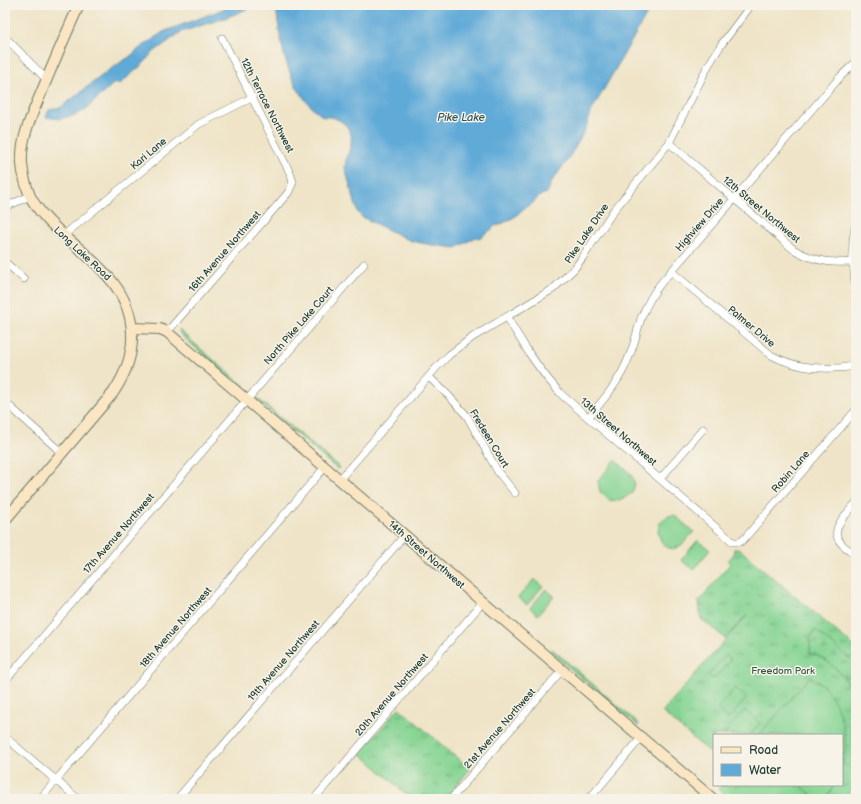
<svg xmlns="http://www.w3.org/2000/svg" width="861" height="804" font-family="'Balsamiq Sans',sans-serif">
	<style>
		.grass { fill: url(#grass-tufts); stroke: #528864 }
		.wetland { fill: url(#wetland-marsh); stroke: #528864 }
		.garden { fill: #85d493; stroke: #528864 }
		.water { fill: #61aad8; stroke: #407486 }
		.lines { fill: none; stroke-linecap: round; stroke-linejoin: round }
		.street-casing { stroke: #687767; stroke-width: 8 }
		.secondary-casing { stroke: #687767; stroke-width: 12 }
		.street { stroke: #fff; stroke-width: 7 }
		.secondary { stroke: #fbe6c4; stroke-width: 10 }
		.labels { text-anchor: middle; stroke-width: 3; stroke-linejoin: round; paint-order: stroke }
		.street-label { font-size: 10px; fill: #1f3d34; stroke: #f7f3e8 }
		.park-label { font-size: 10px; fill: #335b47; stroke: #f7f3e8 }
		.water-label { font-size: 11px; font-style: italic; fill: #30585d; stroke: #f7f3e8 }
	</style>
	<defs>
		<pattern id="grass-tufts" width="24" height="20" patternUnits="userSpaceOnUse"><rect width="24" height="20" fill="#85d493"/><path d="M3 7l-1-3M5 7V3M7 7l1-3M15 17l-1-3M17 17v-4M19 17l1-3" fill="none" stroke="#6cad79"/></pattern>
		<pattern id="wetland-marsh" width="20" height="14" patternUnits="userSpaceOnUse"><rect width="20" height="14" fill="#85d493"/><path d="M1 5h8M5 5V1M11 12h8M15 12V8" fill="none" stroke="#6cad79"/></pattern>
	</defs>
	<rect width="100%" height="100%" fill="#f7f3e8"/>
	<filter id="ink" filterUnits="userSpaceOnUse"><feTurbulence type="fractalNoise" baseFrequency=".025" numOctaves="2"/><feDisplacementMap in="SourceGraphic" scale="8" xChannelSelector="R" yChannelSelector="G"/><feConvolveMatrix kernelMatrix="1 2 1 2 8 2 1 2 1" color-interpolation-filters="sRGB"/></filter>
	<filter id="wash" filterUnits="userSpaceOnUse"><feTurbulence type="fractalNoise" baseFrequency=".012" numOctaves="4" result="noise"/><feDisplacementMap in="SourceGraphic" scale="16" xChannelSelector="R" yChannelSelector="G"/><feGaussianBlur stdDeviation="0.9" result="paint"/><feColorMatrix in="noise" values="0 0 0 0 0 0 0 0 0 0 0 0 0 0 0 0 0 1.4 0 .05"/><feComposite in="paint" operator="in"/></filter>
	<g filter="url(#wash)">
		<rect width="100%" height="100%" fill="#efe4c7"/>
		<path class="grass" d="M 179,330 L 247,389 L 247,390 L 243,389 L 181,335 Z
			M 256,397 L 340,468 L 340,469 L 336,468 L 259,402 Z
			M 734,549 L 739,549 L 856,648 L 856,785 L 844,799 L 730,799 L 718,789 L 722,785 L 842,785 L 842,735 L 714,735 L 714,756 L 662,712 L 748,614 L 725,638 L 701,619 L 699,601 L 730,564 L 728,561 L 733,555 Z
			M 552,649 L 639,724 L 638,726 L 551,652 Z
			M 399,708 L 470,769 L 445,799 L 412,799 L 360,753 Z"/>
		<path class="wetland" d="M 815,630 L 849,658 L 856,656 L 856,692 C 842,676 831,659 810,653 L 810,639 Z"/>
		<path class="garden" d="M 615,460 L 631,474 L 635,484 L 632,493 L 619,501 L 608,500 L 600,492 L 598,481 Z
			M 674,515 L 694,532 C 689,536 684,544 678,547 C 662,557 645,519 674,515 Z
			M 698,540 L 710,550 L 693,570 L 681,560 Z
			M 534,579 L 543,586 L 527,605 L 518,598 Z
			M 546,589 L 554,596 L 538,615 L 530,608 Z
			M 726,655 L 731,659 L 714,679 L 708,675 Z
			M 810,677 C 816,681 823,684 827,690 C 842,709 850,744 842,767 L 842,735 L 759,735 Z
			M 735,688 L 747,698 L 728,719 L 717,709 Z
			M 745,710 L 760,723 L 750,735 L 723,735 Z
			M 800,785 L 835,785 L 826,799 L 817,799 Z"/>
		<path class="water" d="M 234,5 L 256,5 L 228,17 L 181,32 L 151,54 L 144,63 L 121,83 L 113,84 L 85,110 L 76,115 L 59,119 L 46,117 L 49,110 L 60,108 L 108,71 L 124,60 L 128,58 L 139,49 L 163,32 Z
			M 276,5 L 652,5 L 592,110 L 587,125 L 579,141 L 566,162 L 552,181 L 547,193 L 541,195 L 534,202 L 523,209 L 516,216 L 500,225 L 494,226 L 491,230 L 479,238 L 476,237 L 456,248 L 432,245 L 411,241 L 362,217 L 358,213 L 345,168 C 345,156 356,142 349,130 C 345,122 337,118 329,117 C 325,116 324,118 321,115 C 287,90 280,44 276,5 Z"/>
	</g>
	<g filter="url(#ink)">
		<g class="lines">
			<g class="street-casing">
				<path id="street" d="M 5,37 L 47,80
					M 669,143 L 793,249 C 815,262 831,263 856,262
					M 5,207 L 30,196
					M 856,225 C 849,247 855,274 856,296
					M 64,235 L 199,124 L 253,97
					M 5,262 L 24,279
					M 671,271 L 771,355 C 792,366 811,369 835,368 C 842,368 850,368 856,364
					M 507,317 C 524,346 540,372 563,396 L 733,542 L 740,542 L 744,539 L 856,410
					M 167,332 L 288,193 L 293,182 L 290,173 L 222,38
					M 429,377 L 448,395 L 467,416 L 498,472 L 515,493
					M 5,402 L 62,453
					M 588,418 C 604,399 620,381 629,357 C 635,344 637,329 642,316 C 647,304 653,293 661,283 L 841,76 L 856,62
					M 340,479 L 436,368 L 449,355 L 473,337 L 553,289 L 574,269 L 583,257 L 614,210 L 669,143 L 708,66 L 721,45 L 751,5
					M 660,479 L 703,429
					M 856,503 C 837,524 824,537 856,554
					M 5,681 L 364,264
					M 5,737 L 78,799
					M 40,799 L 325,467
					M 177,799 L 405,535
					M 314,799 L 483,602
					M 451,799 L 562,670
					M 589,799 L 641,738"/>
			</g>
			<g class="secondary-casing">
				<path id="secondary" d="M 132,328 L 160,329 L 167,332 L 713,799
					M 5,520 L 113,393 C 125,375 133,356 132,334 C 131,286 91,260 59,231 C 48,221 37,210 30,196 C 26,186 23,175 22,164 C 20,136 34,111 44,86 C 55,59 67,32 79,5
					M 855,799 L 856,798"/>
			</g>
			<use href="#street" class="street"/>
			<use href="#secondary" class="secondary"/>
		</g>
	</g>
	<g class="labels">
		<g class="street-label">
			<text transform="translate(268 105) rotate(63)" y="4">12th Terrace Northwest</text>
			<text transform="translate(148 153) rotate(-40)" y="4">Kari Lane</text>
			<text transform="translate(762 209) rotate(40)" y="4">12th Street Northwest</text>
			<text transform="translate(699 224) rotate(-49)" y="4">Highview Drive</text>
			<text transform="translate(586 233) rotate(-56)" y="4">Pike Lake Drive</text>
			<text transform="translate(224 251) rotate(-49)" y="4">16th Avenue Northwest</text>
			<text transform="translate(83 253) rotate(43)" y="4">Long Lake Road</text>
			<text transform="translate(298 325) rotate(-49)" y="4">North Pike Lake Court</text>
			<text transform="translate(752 326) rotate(40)" y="4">Palmer Drive</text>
			<text transform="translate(619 431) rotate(41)" y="4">13th Street Northwest</text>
			<text transform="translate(490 438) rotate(59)" y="4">Fredeen Court</text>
			<text transform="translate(790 471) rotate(-49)" y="4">Robin Lane</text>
			<text transform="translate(118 533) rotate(-49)" y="4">17th Avenue Northwest</text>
			<text transform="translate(427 554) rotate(41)" y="4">14th Street Northwest</text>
			<text transform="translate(175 627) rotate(-49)" y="4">18th Avenue Northwest</text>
			<text transform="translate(283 660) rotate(-49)" y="4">19th Avenue Northwest</text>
			<text transform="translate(391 694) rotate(-49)" y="4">20th Avenue Northwest</text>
			<text transform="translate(499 728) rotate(-49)" y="4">21st Avenue Northwest</text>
		</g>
		<g class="park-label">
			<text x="783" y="674">Freedom Park</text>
		</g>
		<g class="water-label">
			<text x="461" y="121">Pike Lake</text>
		</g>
	</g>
	<rect width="861" height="804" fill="none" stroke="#f7f3e8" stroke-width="20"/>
	<rect x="713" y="734" width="130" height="52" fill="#f7f3e8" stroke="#a1aaa0"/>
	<rect x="721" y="747" width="20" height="6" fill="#fbe6c4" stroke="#a1aaa0"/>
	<text x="749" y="754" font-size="12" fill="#1f3d34">Road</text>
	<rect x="721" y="764" width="20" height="12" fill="#61aad8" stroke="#a1aaa0"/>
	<text x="749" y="774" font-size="12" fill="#1f3d34">Water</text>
</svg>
